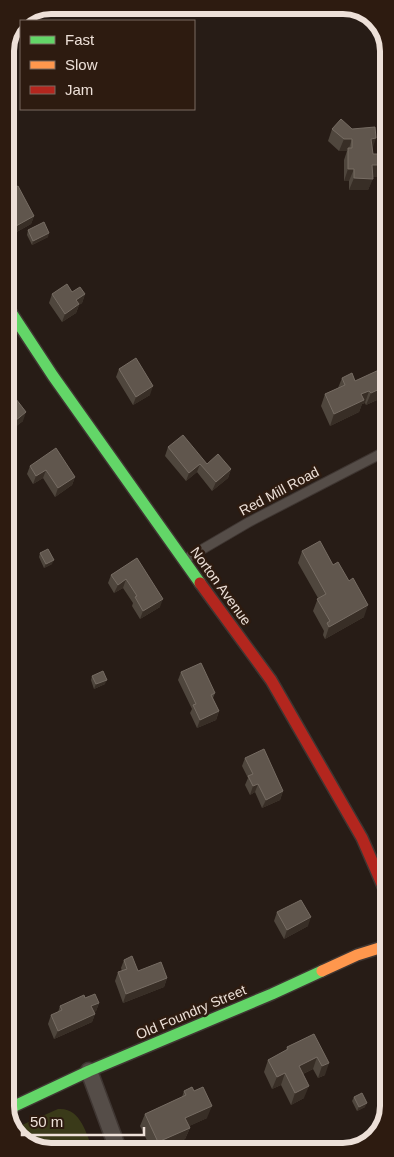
<svg xmlns="http://www.w3.org/2000/svg" width="394" height="1157" font-family="Helvetica,sans-serif">
	<style>
		.green { fill: #3a3a19 }
		.lines { fill: none; stroke-linecap: round; stroke-linejoin: round }
		.lane-casing { stroke: #3f3632; stroke-width: 11 }
		.street-casing { stroke: #3f3632; stroke-width: 19 }
		.fast-casing { stroke: #3f3632; stroke-width: 14 }
		.slow-casing { stroke: #3f3632; stroke-width: 14 }
		.jam-casing { stroke: #3f3632; stroke-width: 14 }
		.lane { stroke: #554d48; stroke-width: 9 }
		.street { stroke: #554d48; stroke-width: 16 }
		.fast { stroke: #63d668; stroke-width: 11 }
		.slow { stroke: #ff974d; stroke-width: 11 }
		.jam { stroke: #b3261e; stroke-width: 11 }
		.wall { fill: #4f463d }
		.shaded-wall { fill: #382e26 }
		.building { fill: #60564d; stroke: #766c63 }
		.labels { text-anchor: middle; stroke-width: 5; stroke-linejoin: round; paint-order: stroke }
		.street-label { font-size: 14px; fill: #ede0d8; stroke: #2d1b10 }
		.rim { fill: none; stroke: #ede0d8; stroke-width: 6 }
	</style>
	<rect width="100%" height="100%" fill="#271c16"/>
	<path class="green" d="M 58,1109 C 81,1107 86,1134 94,1152 L 47,1152 L 21,1141 L 13,1129 Z"/>
	<g class="lines">
		<g class="lane-casing">
			<path id="lane" d="M 184,560 L 249,522 L 388,450"/>
		</g>
		<g class="street-casing">
			<path id="street" d="M 89,1071 L 119,1152"/>
		</g>
		<g class="fast-casing">
			<path id="fast" d="M 5,303 L 53,376 L 200,583
				M 6,1110 L 89,1071 L 272,994 L 322,971"/>
		</g>
		<g class="slow-casing">
			<path id="slow" d="M 322,971 L 357,955 L 389,945"/>
		</g>
		<g class="jam-casing">
			<path id="jam" d="M 200,583 L 271,680 L 362,838 L 389,900"/>
		</g>
		<use href="#lane" class="lane"/>
		<use href="#street" class="street"/>
		<use href="#fast" class="fast"/>
		<use href="#slow" class="slow"/>
		<use href="#jam" class="jam"/>
	</g>
	<path class="wall" d="M 332,129 L 372,150 L 377,177 L 373,177 L 368,190 L 349,190 L 349,181 L 344,181 L 344,160 L 347,151 L 339,151 L 328,141 Z
		M 5,193 L 34,216 L 31,224 L 13,234 L 5,220 Z
		M 385,213 L 388,252 L 384,253 L 382,222 Z
		M 28,230 L 48,237 L 32,245 L 27,235 Z
		M 72,292 L 85,294 L 82,303 L 79,305 L 76,313 L 62,322 L 49,303 L 52,294 Z
		M 119,369 L 150,395 L 133,405 L 116,377 Z
		M 342,378 L 355,381 L 386,380 L 388,379 L 388,395 L 366,405 L 365,403 L 362,404 L 359,412 L 330,426 L 321,406 L 325,394 L 338,388 Z
		M 6,386 L 23,421 L 6,434 Z
		M 168,447 L 207,464 L 231,469 L 228,478 L 212,491 L 197,472 L 186,481 L 165,456 Z
		M 30,466 L 75,477 L 72,485 L 55,497 L 43,478 L 33,484 L 27,474 Z
		M 302,551 L 364,617 L 325,639 L 323,635 L 324,631 L 313,611 L 318,598 L 298,563 Z
		M 40,553 L 52,564 L 44,568 L 39,557 Z
		M 137,558 L 160,607 L 140,619 L 132,606 L 133,603 L 123,588 L 114,593 L 108,583 L 111,575 Z
		M 181,672 L 215,693 L 213,698 L 219,711 L 216,720 L 197,728 L 190,713 L 192,709 L 178,680 Z
		M 92,676 L 105,684 L 94,689 L 91,680 Z
		M 245,758 L 283,791 L 280,800 L 262,808 L 255,792 L 250,795 L 245,785 L 248,778 L 242,766 Z
		M 277,912 L 308,926 L 284,939 L 274,921 Z
		M 124,960 L 138,971 L 167,978 L 164,987 L 123,1003 L 115,981 L 118,972 L 122,971 L 121,968 Z
		M 85,998 L 99,1003 L 96,1011 L 94,1012 L 95,1014 L 92,1022 L 54,1039 L 48,1024 L 51,1015 L 58,1012 L 60,1006 Z
		M 314,1034 L 325,1075 L 318,1078 L 313,1069 L 303,1074 L 304,1098 L 291,1105 L 281,1085 L 272,1089 L 264,1072 L 268,1060 L 286,1051 L 287,1047 Z
		M 184,1091 L 207,1118 L 189,1126 L 190,1128 L 185,1139 L 159,1151 L 152,1151 L 140,1126 L 145,1114 L 182,1097 Z
		M 354,1097 L 365,1107 L 357,1111 L 352,1101 Z"/>
	<path class="shaded-wall" d="M 376,138 L 372,150 L 371,139 Z
		M 344,139 L 352,139 L 348,151 L 339,151 Z
		M 372,165 L 381,165 L 377,177 L 368,177 Z
		M 348,169 L 354,169 L 349,181 L 344,181 Z
		M 354,178 L 373,179 L 368,190 L 349,190 Z
		M 34,216 L 31,224 L 13,234 L 16,226 Z
		M 49,233 L 48,237 L 32,245 L 33,241 Z
		M 387,244 L 388,252 L 384,253 Z
		M 85,294 L 82,303 L 79,305 L 76,313 L 62,322 L 65,314 L 76,300 Z
		M 388,385 L 388,395 L 366,405 L 371,393 Z
		M 153,386 L 150,395 L 133,405 L 136,397 Z
		M 369,391 L 365,403 L 362,404 L 359,412 L 330,426 L 334,414 L 361,394 Z
		M 26,412 L 23,421 L 6,434 L 10,425 Z
		M 200,464 L 197,472 L 186,481 L 189,473 Z
		M 231,469 L 228,478 L 212,491 L 216,482 Z
		M 46,470 L 43,478 L 33,484 L 36,476 Z
		M 75,477 L 72,485 L 55,497 L 58,488 Z
		M 54,560 L 52,564 L 44,568 L 46,564 Z
		M 126,579 L 123,588 L 114,593 L 118,585 Z
		M 163,599 L 160,607 L 140,619 L 143,611 Z
		M 368,605 L 364,617 L 325,639 L 329,627 Z
		M 107,680 L 105,684 L 94,689 L 96,684 Z
		M 219,711 L 216,720 L 197,728 L 200,720 Z
		M 258,784 L 255,792 L 250,795 L 253,786 Z
		M 283,791 L 280,800 L 262,808 L 266,800 Z
		M 311,917 L 308,926 L 284,939 L 287,930 Z
		M 167,978 L 164,987 L 123,1003 L 126,994 Z
		M 99,1003 L 96,1011 L 88,1015 L 91,1006 Z
		M 95,1014 L 92,1022 L 54,1039 L 58,1031 Z
		M 317,1057 L 313,1069 L 294,1078 L 299,1066 Z
		M 329,1063 L 325,1075 L 318,1078 L 322,1066 Z
		M 285,1073 L 281,1085 L 272,1089 L 277,1077 Z
		M 309,1086 L 304,1098 L 291,1105 L 295,1093 Z
		M 367,1103 L 365,1107 L 357,1111 L 359,1107 Z
		M 212,1106 L 207,1118 L 181,1130 L 185,1118 Z
		M 190,1128 L 185,1139 L 159,1151 L 155,1151 L 158,1142 Z"/>
	<path class="building" d="M 341,119 L 352,129 L 375,127 L 376,138 L 371,139 L 373,154 L 380,154 L 381,165 L 372,165 L 373,179 L 354,178 L 354,169 L 348,169 L 348,148 L 352,148 L 352,139 L 344,139 L 332,129 Z
		M 18,186 L 34,216 L 16,226 L 5,206 L 5,193 Z
		M 385,213 L 388,213 L 388,244 L 387,244 Z
		M 44,222 L 49,233 L 33,241 L 28,230 Z
		M 67,284 L 72,292 L 80,287 L 85,294 L 76,300 L 79,304 L 65,314 L 52,294 Z
		M 136,358 L 153,386 L 136,397 L 119,369 Z
		M 381,369 L 386,380 L 388,379 L 388,385 L 371,393 L 369,391 L 361,394 L 364,400 L 334,414 L 325,394 L 345,385 L 342,378 L 352,373 L 355,381 Z
		M 6,386 L 26,412 L 10,425 L 6,420 Z
		M 183,435 L 207,464 L 218,454 L 231,469 L 216,482 L 200,464 L 189,473 L 168,447 Z
		M 56,448 L 75,477 L 58,488 L 46,470 L 36,476 L 30,466 Z
		M 320,541 L 333,565 L 338,562 L 349,581 L 353,578 L 368,605 L 329,627 L 327,623 L 330,621 L 317,599 L 326,594 L 302,551 Z
		M 48,549 L 54,560 L 46,564 L 40,553 Z
		M 137,558 L 163,599 L 143,611 L 135,597 L 137,596 L 126,579 L 118,585 L 111,575 Z
		M 201,663 L 215,693 L 211,695 L 219,711 L 200,720 L 193,705 L 196,704 L 181,672 Z
		M 103,671 L 107,680 L 96,684 L 92,676 Z
		M 264,749 L 283,791 L 266,800 L 258,784 L 253,786 L 248,776 L 253,774 L 245,758 Z
		M 301,900 L 311,917 L 287,930 L 277,912 Z
		M 132,956 L 138,971 L 161,962 L 167,978 L 126,994 L 118,972 L 127,969 L 124,960 Z
		M 95,994 L 99,1003 L 91,1006 L 95,1014 L 58,1031 L 51,1015 L 62,1010 L 60,1006 L 84,995 L 85,998 Z
		M 314,1034 L 329,1063 L 322,1066 L 317,1057 L 299,1066 L 309,1086 L 295,1093 L 285,1073 L 277,1077 L 268,1060 L 288,1049 L 287,1047 Z
		M 192,1087 L 194,1091 L 203,1087 L 212,1106 L 185,1118 L 190,1128 L 158,1142 L 145,1114 L 186,1095 L 184,1091 Z
		M 362,1093 L 367,1103 L 359,1107 L 354,1097 Z"/>
	<g class="labels">
		<g class="street-label">
			<text transform="translate(279 491) rotate(-28)" y="5">Red Mill Road</text>
			<text transform="translate(221 586) rotate(54)" y="5">Norton Avenue</text>
			<text transform="translate(191 1012) rotate(-23)" y="5">Old Foundry Street</text>
		</g>
	</g>
	<path d="M0 0H394V1157H0ZM51 14H343A37 37 0 0 1 380 51V1106A37 37 0 0 1 343 1143H51A37 37 0 0 1 14 1106V51A37 37 0 0 1 51 14Z" fill="#2d1b10" fill-rule="evenodd"/>
	<path class="rim" d="M51 14H343A37 37 0 0 1 380 51V1106A37 37 0 0 1 343 1143H51A37 37 0 0 1 14 1106V51A37 37 0 0 1 51 14Z"/>
	<rect x="20" y="20" width="175" height="90" fill="#2d1b10" stroke="#7a6a60"/>
	<rect x="30" y="36" width="25" height="8" fill="#63d668" stroke="#7a6a60"/>
	<text x="65" y="45" font-size="15" fill="#ede0d8">Fast</text>
	<rect x="30" y="61" width="25" height="8" fill="#ff974d" stroke="#7a6a60"/>
	<text x="65" y="70" font-size="15" fill="#ede0d8">Slow</text>
	<rect x="30" y="86" width="25" height="8" fill="#b3261e" stroke="#7a6a60"/>
	<text x="65" y="95" font-size="15" fill="#ede0d8">Jam</text>
	<path d="M22 1127v8h122v-8" fill="none" stroke="#ede0d8" stroke-width="2.5"/>
	<text x="30" y="1127" font-size="15" fill="#ede0d8" stroke="#2d1b10" stroke-width="4" paint-order="stroke">50 m</text>
</svg>
